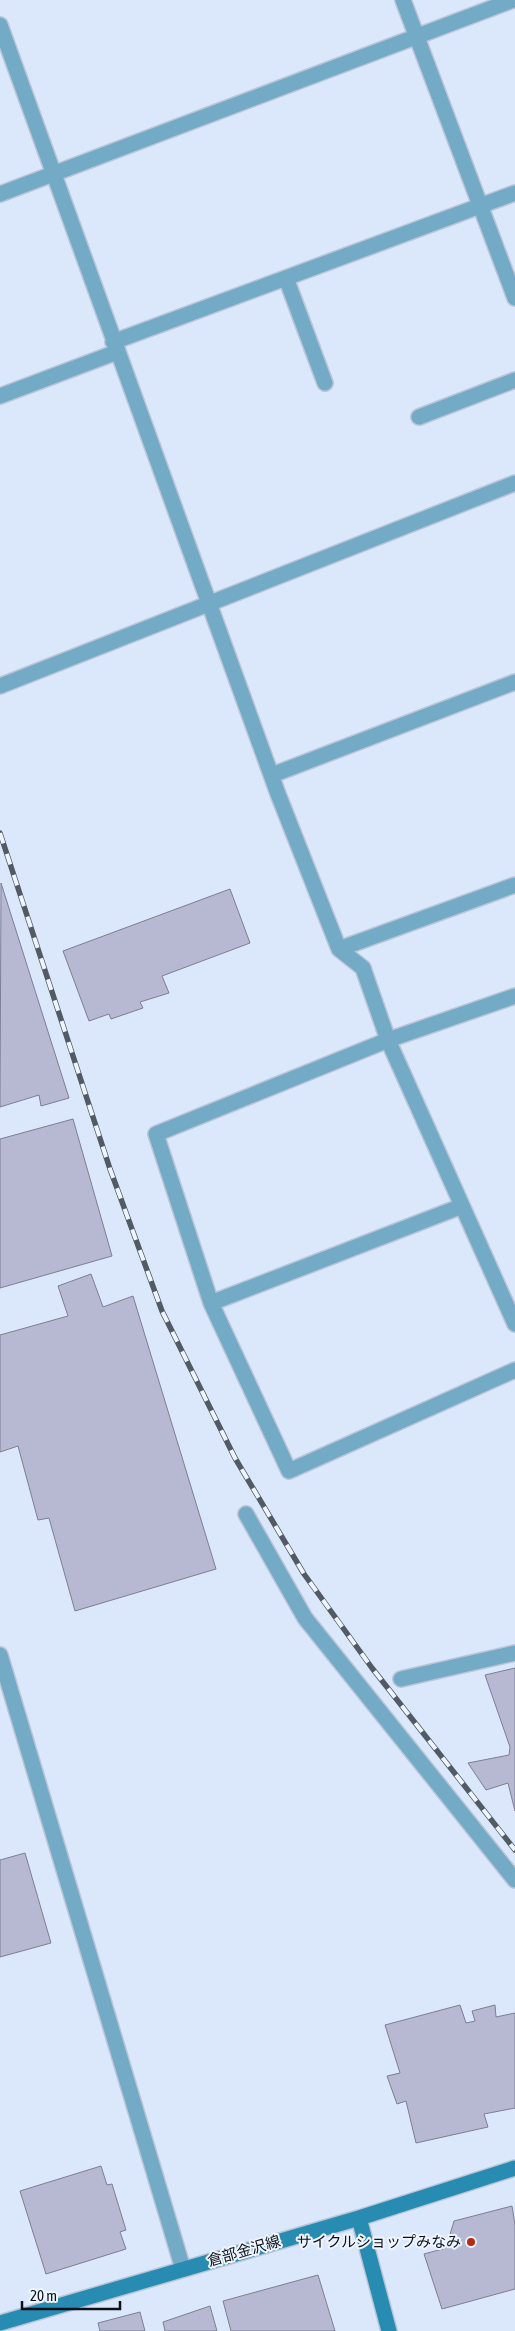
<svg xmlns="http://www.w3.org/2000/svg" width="515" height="2331" font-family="'Asap Condensed','Noto Sans JP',sans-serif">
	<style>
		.building { fill: #b7b8d2; stroke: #7d7e96 }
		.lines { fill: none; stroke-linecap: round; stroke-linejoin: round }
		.street-casing { stroke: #bac6d7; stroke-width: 18 }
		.secondary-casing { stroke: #bac6d7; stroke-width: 18 }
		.street { stroke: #73aac5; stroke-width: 15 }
		.secondary { stroke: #288bb2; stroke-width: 15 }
		.rail-casing { stroke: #525a65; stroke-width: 5.5 }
		.rail { stroke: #eef5fe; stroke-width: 4; stroke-dasharray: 11; stroke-linecap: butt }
		.poi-dot { fill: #b72b13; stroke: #eef5fe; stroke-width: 2 }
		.labels { text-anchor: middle; stroke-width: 4; stroke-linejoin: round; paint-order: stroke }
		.poi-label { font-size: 15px; fill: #0d121a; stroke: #eef5fe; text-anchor: end }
		.street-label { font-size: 15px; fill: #0d121a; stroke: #eef5fe }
	</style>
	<rect width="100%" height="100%" fill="#dbe8fb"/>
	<path class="building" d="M 1,883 L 69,1098 L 41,1106 L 39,1095 L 0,1107 Z
		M 230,889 L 250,943 L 162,976 L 169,993 L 140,1002 L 143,1008 L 111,1019 L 109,1014 L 89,1021 L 63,951 Z
		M 73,1119 L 112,1256 L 0,1288 L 0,1139 Z
		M 91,1274 L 103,1307 L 133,1296 L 216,1569 L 75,1611 L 49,1518 L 38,1520 L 18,1446 L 0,1452 L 0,1335 L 68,1316 L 58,1286 Z
		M 515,1668 L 515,1811 L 508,1783 L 486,1790 L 468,1763 L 509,1755 L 510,1747 L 485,1675 Z
		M 25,1853 L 51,1943 L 0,1957 L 0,1860 Z
		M 460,2005 L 466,2023 L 475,2021 L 472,2011 L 495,2005 L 496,2017 L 515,2013 L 515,2108 L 484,2114 L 488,2127 L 416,2143 L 406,2101 L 397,2104 L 387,2076 L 400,2073 L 385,2025 Z
		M 101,2166 L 107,2185 L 112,2184 L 126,2230 L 120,2232 L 126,2249 L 46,2274 L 20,2191 Z
		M 512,2206 L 515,2225 L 515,2289 L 442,2309 L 424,2254 L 446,2248 L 454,2221 Z
		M 318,2275 L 335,2331 L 231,2331 L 223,2301 Z
		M 210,2306 L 217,2331 L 165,2331 L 163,2322 Z
		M 140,2312 L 145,2331 L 100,2331 L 98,2323 Z"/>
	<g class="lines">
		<g class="street-casing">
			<path id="street" d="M 403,0 L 515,298
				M 0,25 L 278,794 L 339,949 L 363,968 L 388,1040 L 515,1324
				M 0,194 L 513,0
				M 286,278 L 325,383
				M 113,342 L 515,193
				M 0,396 L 117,352
				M 419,417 L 515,380
				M 0,686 L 515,483
				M 272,775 L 515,682
				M 339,949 L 515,885
				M 515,996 L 388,1040 L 156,1134 L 211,1303 L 289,1471 L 515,1370
				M 211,1303 L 462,1206
				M 246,1514 L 305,1618 L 515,1880
				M 0,1655 L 183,2269
				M 401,1679 L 515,1653"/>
		</g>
		<g class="secondary-casing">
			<path id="secondary" d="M 359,2218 L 389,2331
				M 0,2323 L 359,2218 L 515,2168"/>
		</g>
		<use href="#street" class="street"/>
		<use href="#secondary" class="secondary"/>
		<g class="rail-casing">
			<path id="rail" d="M 0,833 L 110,1169 L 162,1311 L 235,1458 L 304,1574 L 372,1668 L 515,1850"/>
		</g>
		<use href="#rail" class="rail"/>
	</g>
	<circle class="poi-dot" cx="471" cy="2242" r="5"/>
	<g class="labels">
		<g class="poi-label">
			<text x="461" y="2247">サイクルショップみなみ</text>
		</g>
		<g class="street-label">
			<text transform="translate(244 2251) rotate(-16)" y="5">倉部金沢線</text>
		</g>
	</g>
	<path d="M22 2301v8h98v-8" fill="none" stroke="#0d121a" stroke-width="2.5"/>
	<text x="30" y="2301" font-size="15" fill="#0d121a" stroke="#eef5fe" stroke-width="4" paint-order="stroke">20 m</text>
</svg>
